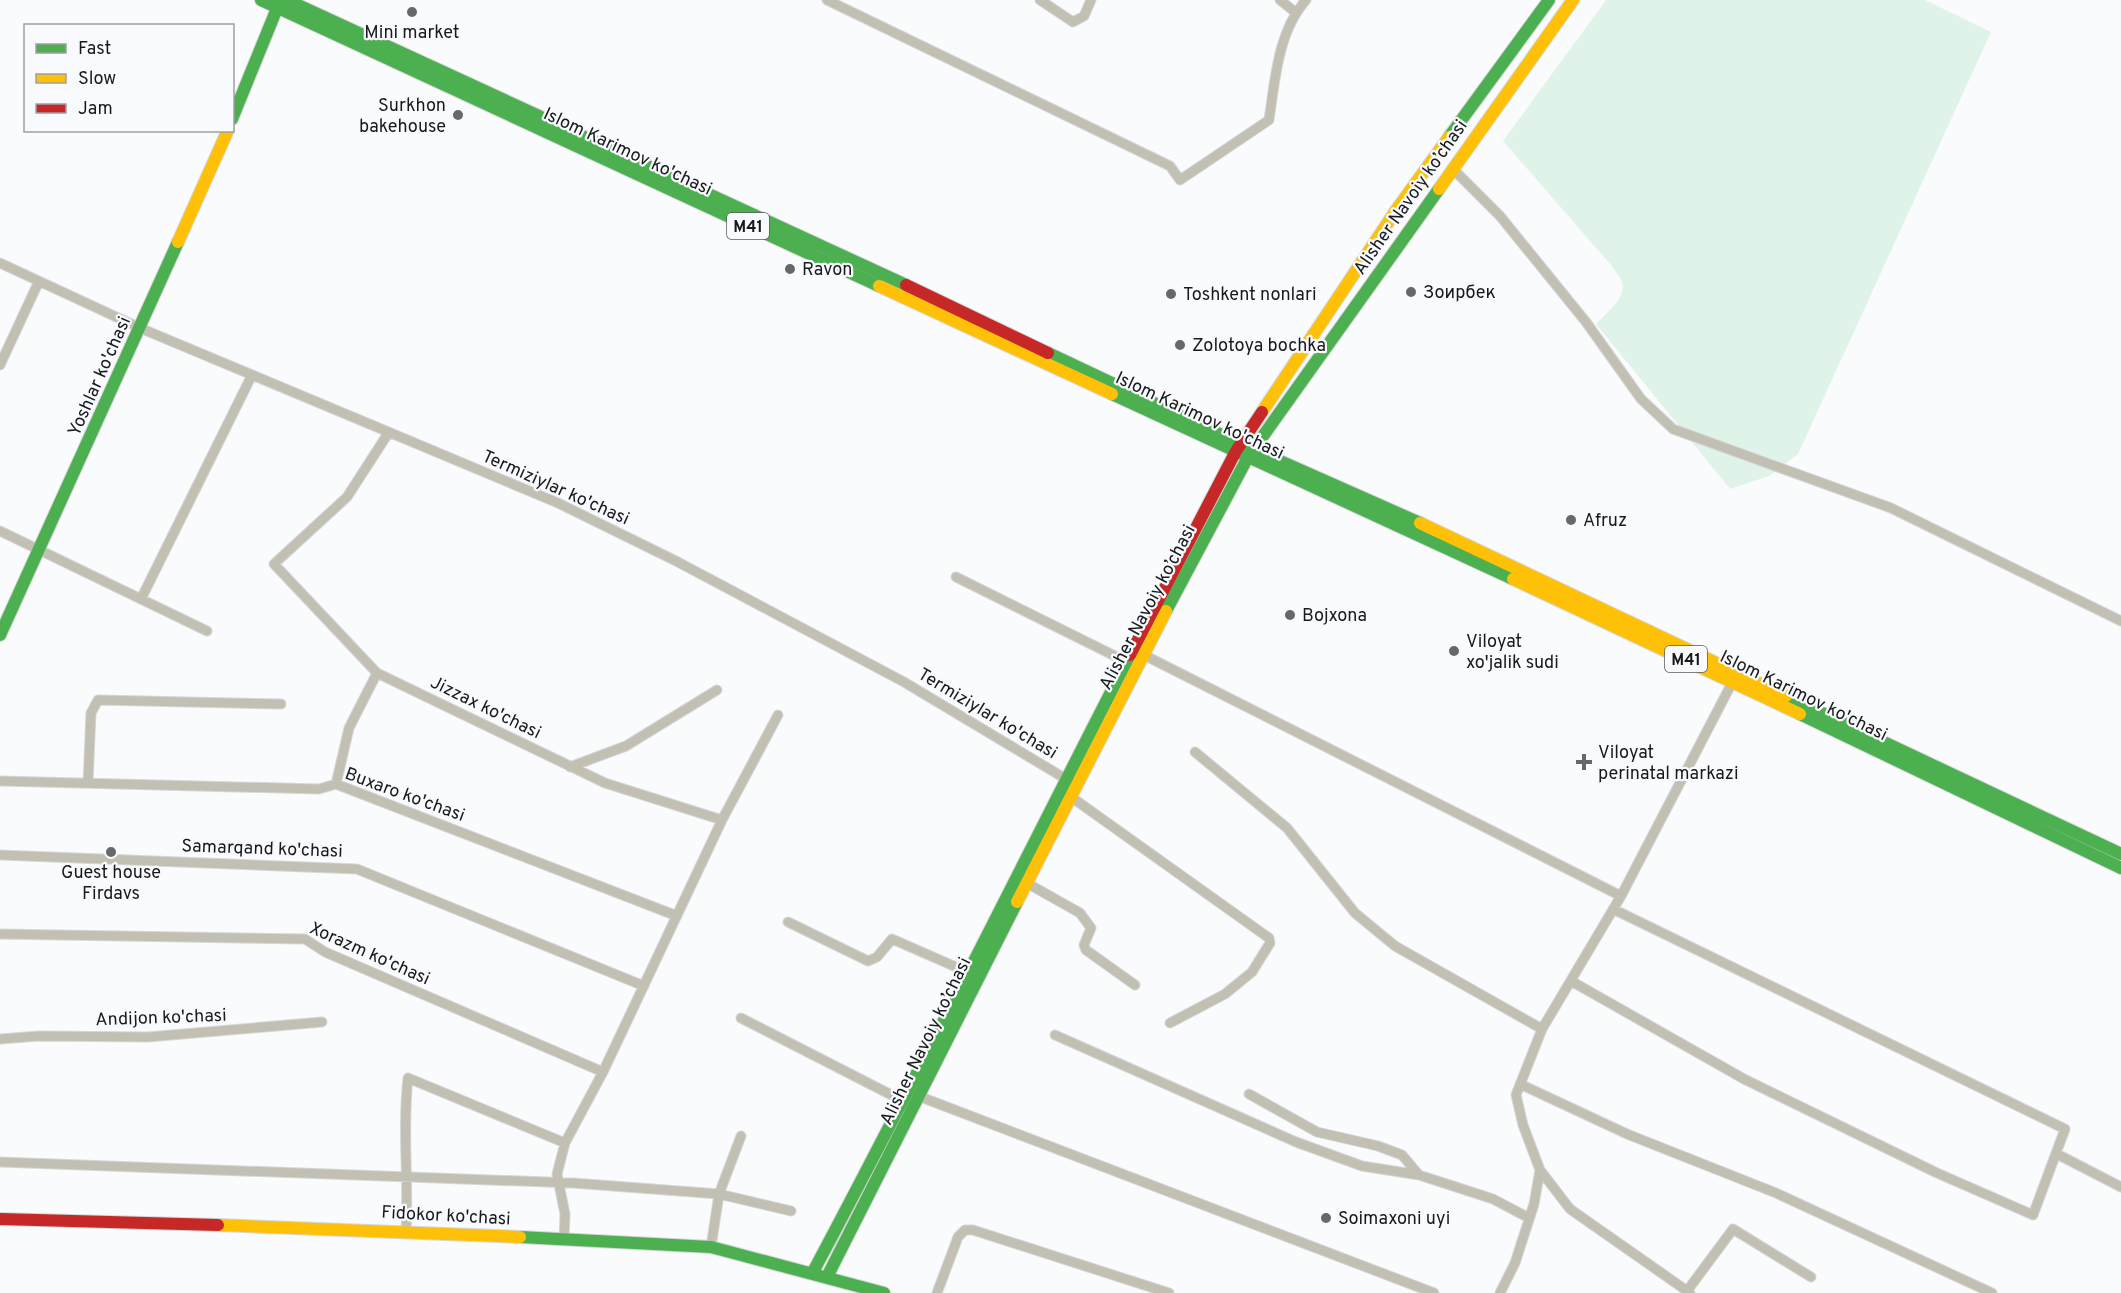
<svg xmlns="http://www.w3.org/2000/svg" width="2121" height="1293" font-family="Overpass,sans-serif">
	<style>
		.pitch { fill: #e0f3e8 }
		.lines { fill: none; stroke-linecap: round; stroke-linejoin: round }
		.street-casing { stroke: #d6d7d8; stroke-width: 11 }
		.fast-casing { stroke: #d6d7d8; stroke-width: 14 }
		.slow-casing { stroke: #d6d7d8; stroke-width: 14 }
		.jam-casing { stroke: #d6d7d8; stroke-width: 14 }
		.street { stroke: #c2bfb3; stroke-width: 9 }
		.fast { stroke: #4caf50; stroke-width: 12 }
		.slow { stroke: #ffc107; stroke-width: 12 }
		.jam { stroke: #c62828; stroke-width: 12 }
		.poi-dot { fill: #67686a; stroke: #f8fafe; stroke-width: 2 }
		.labels { text-anchor: middle; stroke-width: 4.5; stroke-linejoin: round; paint-order: stroke }
		.shield { fill: #f8fafe; stroke: #5b5c5f; stroke-width: 1.5 }
		.shield-label { font-size: 16px; font-weight: bold; fill: #18191b }
		.poi-label { font-size: 18px; fill: #18191b; stroke: #f8fafe; text-anchor: start }
		.street-label { font-size: 18px; fill: #18191b; stroke: #f8fafe }
	</style>
	<rect width="100%" height="100%" fill="#f9fbfd"/>
	<path class="pitch" d="M 1606,0 L 1925,0 L 1991,32 L 1798,454 L 1769,476 L 1730,489 L 1596,324 C 1605,314 1627,298 1622,282 C 1621,277 1614,270 1611,265 L 1503,141 Z"/>
	<g class="lines">
		<g class="street-casing">
			<path id="street" d="M 827,0 L 1170,166 L 1180,180 L 1269,120 C 1275,80 1278,31 1306,0
				M 1040,0 L 1073,22 L 1084,16 L 1091,0
				M 1280,0 L 1295,12
				M 1452,168 L 1500,216 L 1586,322 L 1641,399 L 1673,429 L 1891,508 L 2121,621
				M 0,263 L 140,328 L 558,503 L 676,561 L 904,682 L 1071,782
				M 0,365 L 39,281
				M 389,432 L 347,497 L 274,564 L 377,673 L 605,783 L 722,820
				M 0,531 L 207,631
				M 956,577 L 1127,662
				M 141,599 L 252,375
				M 1138,652 L 1621,896
				M 1195,752 L 1287,828 L 1355,913 L 1395,946 L 1542,1029
				M 570,767 L 626,746 L 717,690
				M 0,781 L 319,789 L 336,784 L 677,916
				M 88,783 L 91,713 L 98,700 L 281,704
				M 336,784 L 349,728 L 377,673
				M 1067,794 L 1269,938 L 1270,943 L 1252,972 L 1225,994 L 1170,1023
				M 0,855 L 357,869 L 644,986
				M 1025,882 L 1080,913 L 1091,928 L 1084,945 L 1086,950 L 1135,985
				M 788,922 L 868,961 L 877,957 L 892,939 L 972,974
				M 0,934 L 305,939 L 325,952 L 603,1072
				M 1571,981 L 1744,1079 L 1937,1173 L 2033,1215 L 2065,1129 L 1613,909
				M 741,1018 L 909,1104
				M 1055,1035 L 1296,1142 L 1362,1166 L 1419,1175 L 1493,1199 L 1529,1218
				M 0,1039 L 39,1036 L 148,1037 L 322,1022
				M 1520,1084 L 1627,1134 L 1776,1193 L 1992,1293
				M 913,1094 L 1434,1293
				M 1249,1094 L 1317,1132 L 1378,1146 L 1402,1155 L 1419,1175
				M 741,1136 L 719,1194 L 791,1211
				M 2057,1154 L 2121,1187
				M 0,1162 L 573,1183 L 719,1194 L 711,1247
				M 1540,1170 L 1570,1209 L 1690,1293
				M 406,1231 C 409,1179 402,1131 408,1078 L 565,1143 L 603,1072 L 722,820 L 778,715
				M 564,1239 L 565,1214 L 557,1174 L 565,1143
				M 1687,1291 L 1733,1229 L 1811,1277
				M 937,1293 L 958,1237 L 965,1230 L 973,1230 L 1169,1293
				M 1500,1293 L 1515,1263 L 1534,1204 L 1540,1170 L 1523,1125 L 1516,1095 L 1542,1029 L 1621,896 L 1733,681"/>
		</g>
		<g class="fast-casing">
			<path id="fast" d="M 261,0 L 879,286
				M 287,0 L 906,285
				M 232,119 L 280,1
				M 1449,137 L 1549,0
				M 1048,353 L 1228,438 L 1420,523
				M 1112,394 L 1513,579
				M 1166,611 L 1248,457 L 1439,189
				M 0,635 L 178,242
				M 1786,696 L 2121,854
				M 1800,714 L 2121,868
				M 520,1237 L 711,1247 L 884,1293
				M 813,1272 C 922,1068 1024,861 1130,655
				M 827,1277 L 1017,902"/>
		</g>
		<g class="slow-casing">
			<path id="slow" d="M 1439,189 L 1573,0
				M 178,242 L 228,130
				M 879,286 L 1112,394
				M 1262,412 L 1397,209 L 1449,137
				M 1420,523 L 1786,696
				M 1513,579 L 1800,714
				M 1017,902 L 1166,611
				M 218,1225 L 520,1237"/>
		</g>
		<g class="jam-casing">
			<path id="jam" d="M 906,285 L 1048,353
				M 1130,655 L 1236,451 L 1262,412
				M 0,1219 L 218,1225"/>
		</g>
		<use href="#street" class="street"/>
		<use href="#fast" class="fast"/>
		<use href="#slow" class="slow"/>
		<use href="#jam" class="jam"/>
	</g>
	<g class="poi-dot">
		<circle cx="412" cy="12" r="6"/>
		<circle cx="458" cy="115" r="6"/>
		<circle cx="790" cy="269" r="6"/>
		<circle cx="1411" cy="292" r="6"/>
		<circle cx="1171" cy="294" r="6"/>
		<circle cx="1180" cy="345" r="6"/>
		<circle cx="1571" cy="520" r="6"/>
		<circle cx="1290" cy="615" r="6"/>
		<circle cx="1454" cy="651" r="6"/>
		<path d="M1581 753h6v6h6v6h-6v6h-6v-6h-6v-6h6z"/>
		<circle cx="111" cy="852" r="6"/>
		<circle cx="1326" cy="1218" r="6"/>
	</g>
	<g class="labels">
		<g class="shield">
			<rect x="727" y="213" width="42" height="26" rx="4.5"/>
			<rect x="1665" y="646" width="42" height="26" rx="4.5"/>
		</g>
		<g class="shield-label">
			<text x="748" y="232">M41</text>
			<text x="1686" y="665">M41</text>
		</g>
		<g class="poi-label">
			<text x="412" y="38" text-anchor="middle">Mini market</text>
			<text x="446" y="111" text-anchor="end">Surkhon<tspan x="446" dy="21">bakehouse</tspan></text>
			<text x="802" y="275">Ravon</text>
			<text x="1423" y="298">Зоирбек</text>
			<text x="1183" y="300">Toshkent nonlari</text>
			<text x="1192" y="351">Zolotoya bochka</text>
			<text x="1583" y="526">Afruz</text>
			<text x="1302" y="621">Bojxona</text>
			<text x="1466" y="647">Viloyat<tspan x="1466" dy="21">xo'jalik sudi</tspan></text>
			<text x="1598" y="758">Viloyat<tspan x="1598" dy="21">perinatal markazi</tspan></text>
			<text x="111" y="878" text-anchor="middle">Guest house<tspan x="111" dy="21">Firdavs</tspan></text>
			<text x="1338" y="1224">Soimaxoni uyi</text>
		</g>
		<g class="street-label">
			<text transform="translate(628 151) rotate(25)" y="6">Islom Karimov ko'chasi</text>
			<text transform="translate(1410 197) rotate(-55)" y="6">Alisher Navoiy ko’chasi</text>
			<text transform="translate(99 376) rotate(-66)" y="6">Yoshlar ko'chasi</text>
			<text transform="translate(1200 415) rotate(25)" y="6">Islom Karimov ko'chasi</text>
			<text transform="translate(556 487) rotate(24)" y="6">Termiziylar ko'chasi</text>
			<text transform="translate(1147 607) rotate(-62)" y="6">Alisher Navoiy ko’chasi</text>
			<text transform="translate(1804 695) rotate(26)" y="6">Islom Karimov ko'chasi</text>
			<text transform="translate(486 707) rotate(26)" y="6">Jizzax ko'chasi</text>
			<text transform="translate(988 713) rotate(31)" y="6">Termiziylar ko'chasi</text>
			<text transform="translate(405 794) rotate(20)" y="6">Buxaro ko'chasi</text>
			<text transform="translate(262 848) rotate(2)" y="6">Samarqand ko'chasi</text>
			<text transform="translate(370 953) rotate(24)" y="6">Xorazm ko'chasi</text>
			<text transform="translate(161 1017) rotate(-2)" y="6">Andijon ko'chasi</text>
			<text transform="translate(925 1041) rotate(-64)" y="6">Alisher Navoiy ko’chasi</text>
			<text transform="translate(446 1215) rotate(3)" y="6">Fidokor ko'chasi</text>
		</g>
	</g>
	<rect x="24" y="24" width="210" height="108" fill="#f8fafe" stroke="#9ea0a3" stroke-width="1.5"/>
	<rect x="36" y="44" width="30" height="9" fill="#4caf50" stroke="#9ea0a3" stroke-width="1.5"/>
	<text x="78" y="54" font-size="18" fill="#18191b">Fast</text>
	<rect x="36" y="74" width="30" height="9" fill="#ffc107" stroke="#9ea0a3" stroke-width="1.5"/>
	<text x="78" y="84" font-size="18" fill="#18191b">Slow</text>
	<rect x="36" y="104" width="30" height="9" fill="#c62828" stroke="#9ea0a3" stroke-width="1.5"/>
	<text x="78" y="114" font-size="18" fill="#18191b">Jam</text>
</svg>
